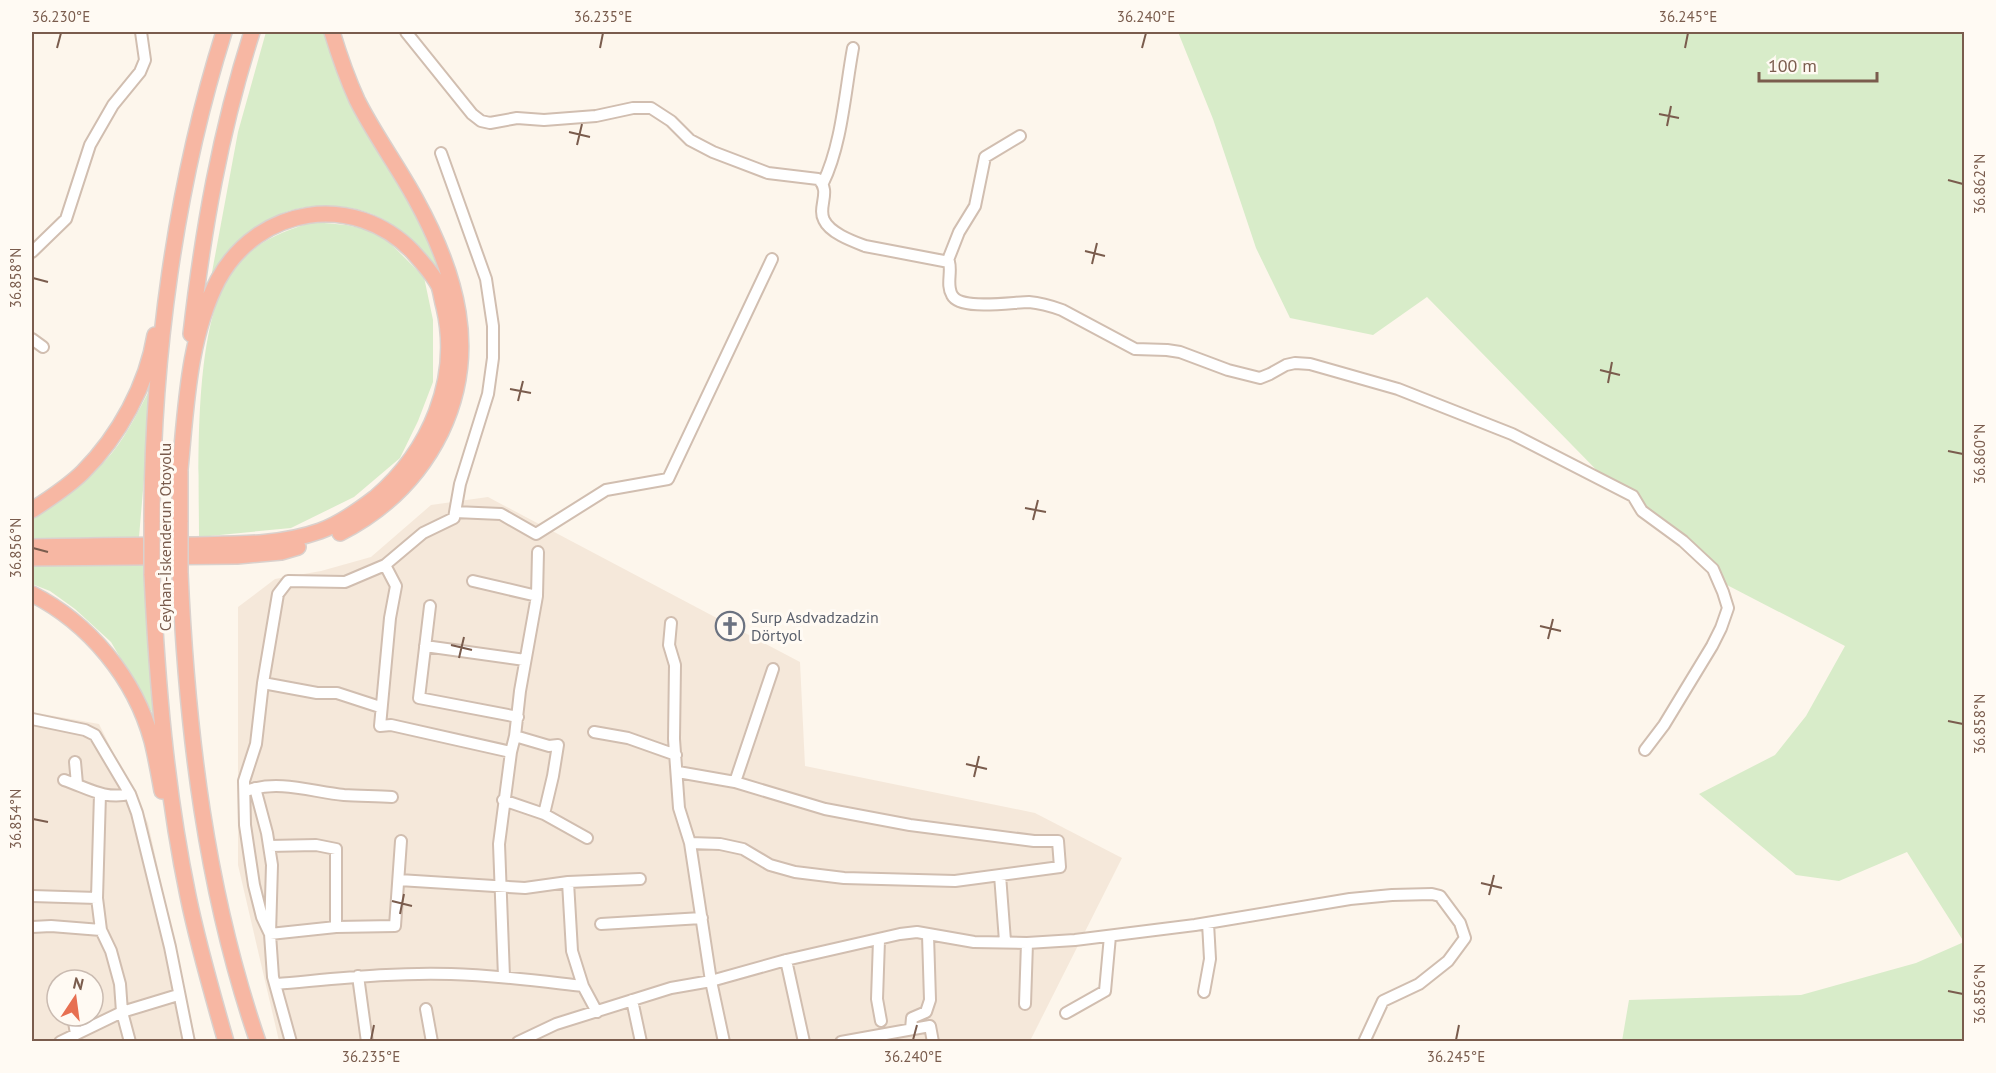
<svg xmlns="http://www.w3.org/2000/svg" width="1996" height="1073" font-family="'PT Sans',sans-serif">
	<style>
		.residential { fill: #f5e8da; fill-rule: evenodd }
		.green { fill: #d8ecc9 }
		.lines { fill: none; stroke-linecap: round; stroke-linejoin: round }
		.minor-casing { stroke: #d1beb0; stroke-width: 14 }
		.highway-casing { stroke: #dad1cd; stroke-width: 18 }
		.minor { stroke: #fff; stroke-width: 10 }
		.highway { stroke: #f7b7a3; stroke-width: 15 }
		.highway-bridge-casing { stroke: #dad1cd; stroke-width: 18; stroke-linecap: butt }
		.highway-bridge { stroke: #f7b7a3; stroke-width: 15 }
		.ticks { fill: none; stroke: #7a5c4d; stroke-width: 2 }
		.labels { text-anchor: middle; stroke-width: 6; stroke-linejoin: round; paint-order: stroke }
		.street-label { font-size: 16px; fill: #7a5c4d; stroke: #fffaf3 }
		.worship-label { font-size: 16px; fill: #5b616d; stroke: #fffaf3; text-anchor: start }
		.neatline { fill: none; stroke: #7a5c4d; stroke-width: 2 }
		.ticks-label { font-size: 15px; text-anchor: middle; fill: #7a5c4d }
	</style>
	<rect width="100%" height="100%" fill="#fdf6ec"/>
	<path class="residential" d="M 488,497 L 800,662 L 805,766 L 1035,813 L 1122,858 L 1030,1041 L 279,1041 L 238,865 L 238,607 L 275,579 L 321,571 L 371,557 L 431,505 Z
		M 32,712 L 99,724 L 148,823 L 196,1041 L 32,1041 ZM 57,980 L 93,980 L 93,1016 L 57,1016 Z"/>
	<path class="green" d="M 266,32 L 326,32 L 395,178 L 425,234 L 448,296 C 441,281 434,264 423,252 C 409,236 392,222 372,214 C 343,202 296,202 269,220 C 241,238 229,256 210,283 L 238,132 Z
		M 1178,32 L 1964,32 L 1964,942 L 1907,852 L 1839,881 L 1796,875 L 1699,794 L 1775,755 L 1806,716 L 1845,646 L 1727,585 L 1619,493 L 1427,297 L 1373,335 L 1290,318 L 1256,248 L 1213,119 Z
		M 314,222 L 346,225 L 379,232 L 424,277 L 433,320 L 433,382 L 418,421 L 400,458 L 354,497 L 291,528 L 199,537 C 199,470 192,319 235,267 C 255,242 285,230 314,222 Z
		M 152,385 L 139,537 L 32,540 L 32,517 C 60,498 90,480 112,453 C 128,433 140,408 152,385 Z
		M 32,562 L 144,562 L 156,719 L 111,642 L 75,609 L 50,591 L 32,584 Z
		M 1964,942 L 1964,1041 L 1622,1041 L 1629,1000 L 1801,995 L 1916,963 Z"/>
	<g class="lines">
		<g class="minor-casing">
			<path id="minor" d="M 406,32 L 472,114 L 481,121 L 490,123 L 517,118 L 544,120 L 596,116 L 633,108 L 651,108 L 671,121 L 690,140 L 713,152 L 768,173 L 818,179 C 832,191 817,207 824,220 C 830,233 852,241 865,246 L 949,262 C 952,272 946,285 952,295 C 960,311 1013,302 1029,302 C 1041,303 1051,306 1062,310 L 1135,349 L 1167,350 L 1180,352 L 1228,370 L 1260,378 L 1270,374 L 1286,365 L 1295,363 L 1310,364 L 1398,389 L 1512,434 L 1633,496 L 1642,511 L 1683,541 L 1713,569 L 1723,592 L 1728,608 L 1721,628 L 1712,646 L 1664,725 L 1645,750
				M 823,183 C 842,144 845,91 853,48
				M 32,252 L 66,219 L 90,145 L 113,105 L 140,72 L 145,60 L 141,32
				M 949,262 L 948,260 L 959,232 L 975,206 L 985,157 L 1020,136
				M 32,339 L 43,347
				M 455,512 L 501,514 L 536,534 L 606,490 L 668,479 L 772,259
				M 385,565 L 396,586 L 390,618 L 380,726 L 391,725 L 511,752
				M 473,581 L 537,596
				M 430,606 L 419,698 L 518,717
				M 671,623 L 669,645 L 675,665 L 674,739 L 679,808 L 690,843 L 711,981 L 724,1042
				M 425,646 L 525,660
				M 263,683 L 317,693 L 337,693 L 380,707
				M 32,719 L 85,730 L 95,735 L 130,794 L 137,813 L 170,947 L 189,1042
				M 594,732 L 628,738 L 676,755
				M 515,736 L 549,746 L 558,745 L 553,776 L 544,814
				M 75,762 L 77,784
				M 678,772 L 735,782 L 825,809 L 910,825 L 1034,841 L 1058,841 L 1060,867 L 955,881 L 844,878 L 795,872 L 770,865 L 743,849 L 720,844 L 690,843
				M 64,780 C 88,788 104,800 130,794
				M 735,782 L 773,669
				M 255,788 L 267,833 L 272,865 L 270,934 L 273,977 L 291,1042
				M 249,790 C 280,780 313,792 344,795 C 360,796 376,796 392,797
				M 100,794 L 97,898 L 101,930 L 111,951 L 120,984 L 122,1012 L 130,1042
				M 503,800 L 544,814 L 587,838
				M 401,841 L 395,926 L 336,927 L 270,934 L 262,917 L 254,885 L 245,825 L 244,781 L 256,744 L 263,683 L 278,594 L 288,581 L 345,582 L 385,565 L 423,533 L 454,518 L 460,484 L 488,394 L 493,358 L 493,326 L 486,279 L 441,153
				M 269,846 L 316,845 L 336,849 L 336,927
				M 1000,875 L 1005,941
				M 399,880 L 525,888 L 568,882 L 640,879
				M 568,882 L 572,951 L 583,986 L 597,1012
				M 32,896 L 97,898
				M 601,924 L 702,918
				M 32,927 L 51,926 L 101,930
				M 879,940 L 877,999 L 881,1021
				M 786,960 L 804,1042
				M 358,976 L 367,1042
				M 504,977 L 499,844 L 511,752 L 515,736 L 520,691 L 537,596 L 538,552
				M 277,984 C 335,979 393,972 451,974 C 495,975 539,981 583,986
				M 1204,992 L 1210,959 L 1208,923
				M 632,1000 L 641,1042
				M 1025,1004 L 1027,943
				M 426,1009 L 432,1042
				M 1066,1013 L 1105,991 L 1110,936
				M 73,1016 L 76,1034
				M 911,1029 L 912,1018 L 926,1012 L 930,1000 L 928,935
				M 60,1042 L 122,1012 L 178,995
				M 518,1042 L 556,1024 L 671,988 L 711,981 L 786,960 L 900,934 L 917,932 L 974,942 L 1027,943 L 1075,940 L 1195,925 L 1350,899 L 1392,895 L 1432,894 L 1440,896 L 1460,923 L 1465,938 L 1448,961 L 1419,984 L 1383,1001 L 1364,1042
				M 841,1042 L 930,1026 L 933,1042"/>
		</g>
		<g class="highway-casing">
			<path id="highway" d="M 332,32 C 339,55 347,78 357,100 C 374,134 397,165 415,198 C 456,272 480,351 441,432 C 419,477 385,510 340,533
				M 191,334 C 203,230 220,132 252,32
				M 180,471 L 180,522
				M 32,510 C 49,499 68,487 83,472 C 119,436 147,385 155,335
				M 152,522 C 152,360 175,187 224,32
				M 32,547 C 83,546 135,545 187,545 C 231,544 278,546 320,531 C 340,524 358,511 375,498 C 430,451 461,379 444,307 C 442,300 441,292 439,286 C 433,274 422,262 413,252 C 354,191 258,206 218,280 C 187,340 186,413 179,479
				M 32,558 L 237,556 L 281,552 L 298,547
				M 180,573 C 187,732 206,891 258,1042
				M 152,574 C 157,682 166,790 188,896 C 198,945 212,993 226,1042
				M 32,594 C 89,623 135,678 152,741 C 156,757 159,774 162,791"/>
		</g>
		<use href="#minor" class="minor"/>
		<use href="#highway" class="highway"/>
		<g class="highway-bridge-casing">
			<path id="highway-bridge" d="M 152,522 L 152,574
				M 180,522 L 180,573"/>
		</g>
		<use href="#highway-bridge" class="highway-bridge"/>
	</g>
	<path class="ticks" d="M 57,48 L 61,33M 600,48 L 603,33M 1142,48 L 1146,33M 1685,48 L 1688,33M 1659,114 L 1679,118M 1667,126 L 1671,106M 569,132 L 590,137M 577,145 L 582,124M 1948,180 L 1963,184M 1085,251 L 1105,256M 1092,264 L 1097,243M 33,278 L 48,282M 1600,370 L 1620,375M 1608,383 L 1612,362M 510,389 L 531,393M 518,401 L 523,381M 1948,451 L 1963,454M 1025,508 L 1046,512M 1033,520 L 1038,500M 33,548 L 48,552M 1540,626 L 1561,631M 1548,639 L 1553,619M 451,645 L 472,650M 459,658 L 464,637M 1948,721 L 1963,724M 966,764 L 987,769M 974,777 L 979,756M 33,819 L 48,822M 1481,883 L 1502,888M 1489,895 L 1494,875M 392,901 L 412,906M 400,914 L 404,894M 1948,991 L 1963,994M 371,1040 L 374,1025M 913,1040 L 917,1025M 1456,1040 L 1459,1025"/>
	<defs>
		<g id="church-ring" transform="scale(1.5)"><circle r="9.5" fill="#fffaf3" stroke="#6b7280" stroke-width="1.5"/><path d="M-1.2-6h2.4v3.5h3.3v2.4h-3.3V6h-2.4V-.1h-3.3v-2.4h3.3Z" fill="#6b7280"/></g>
	</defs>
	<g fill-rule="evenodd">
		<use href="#church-ring" x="730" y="626"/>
	</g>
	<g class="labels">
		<g class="street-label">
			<text transform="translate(165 537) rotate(-90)" y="6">Ceyhan-İskenderun Otoyolu</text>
		</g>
		<g class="worship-label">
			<text x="751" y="623">Surp Asdvadzadzin<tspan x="751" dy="18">Dörtyol</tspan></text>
		</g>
	</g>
	<rect width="1996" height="1073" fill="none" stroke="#fffaf3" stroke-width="66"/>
	<g transform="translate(75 998) rotate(13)"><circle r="28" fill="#fffaf3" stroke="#cabbb1" stroke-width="1.5"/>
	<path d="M0-4.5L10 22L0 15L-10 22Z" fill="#e76f51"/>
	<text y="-9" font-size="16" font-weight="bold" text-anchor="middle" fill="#7a5c4d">N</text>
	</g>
	<path d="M1759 72v9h118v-9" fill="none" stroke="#7a5c4d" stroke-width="3"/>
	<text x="1768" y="72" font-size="18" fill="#7a5c4d" stroke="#fffaf3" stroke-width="4.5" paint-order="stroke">100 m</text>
	<rect x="33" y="33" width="1930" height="1007" class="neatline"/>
	<g class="ticks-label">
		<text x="61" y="22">36.230°E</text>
		<text x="603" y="22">36.235°E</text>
		<text x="1146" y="22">36.240°E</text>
		<text x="1688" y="22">36.245°E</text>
		<text transform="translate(1980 184) rotate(-90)" y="5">36.862°N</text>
		<text transform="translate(16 278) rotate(-90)" y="5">36.858°N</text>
		<text transform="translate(1980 454) rotate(-90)" y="5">36.860°N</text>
		<text transform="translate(16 548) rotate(-90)" y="5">36.856°N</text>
		<text transform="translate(1980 724) rotate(-90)" y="5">36.858°N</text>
		<text transform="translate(16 819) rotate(-90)" y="5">36.854°N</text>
		<text transform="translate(1980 994) rotate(-90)" y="5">36.856°N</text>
		<text x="371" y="1062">36.235°E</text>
		<text x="913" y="1062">36.240°E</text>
		<text x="1456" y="1062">36.245°E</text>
	</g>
</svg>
